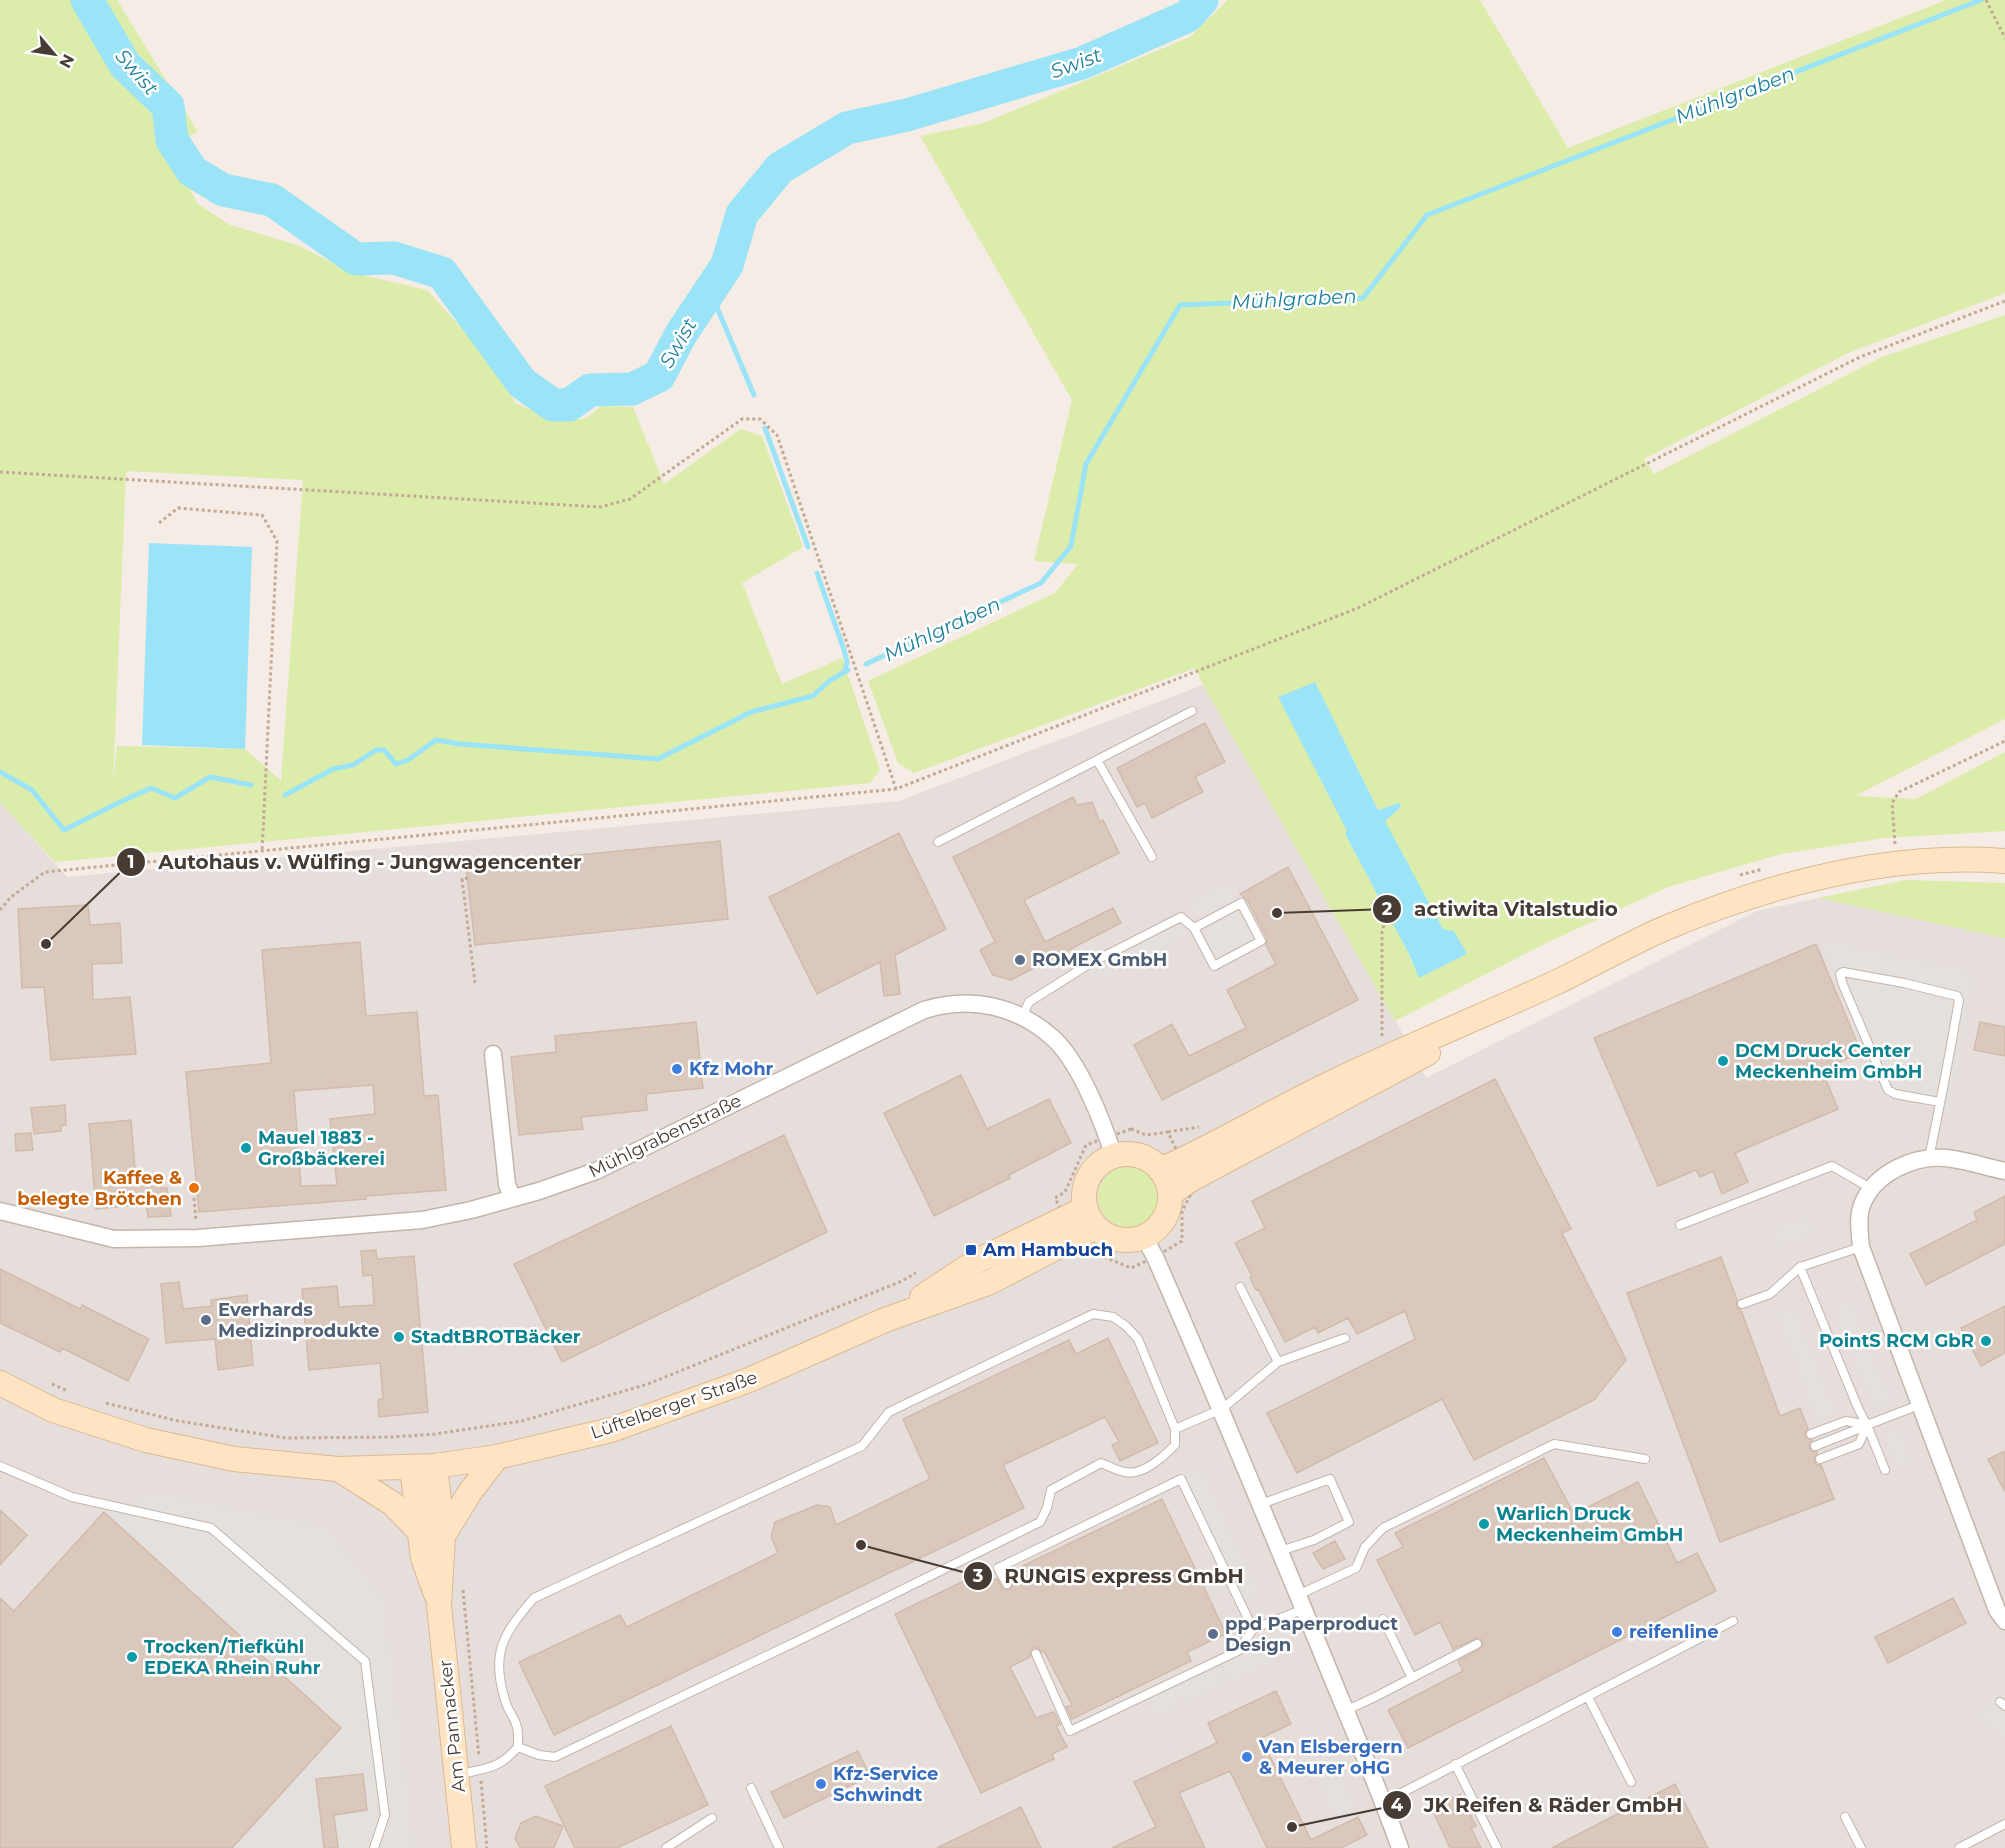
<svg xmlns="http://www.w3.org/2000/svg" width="2005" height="1848" font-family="Montserrat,sans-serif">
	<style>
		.industrial { fill: #e6deda }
		.green { fill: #dcecaa; fill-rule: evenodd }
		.parking { fill: #e4e0de }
		.water { fill: #9be4f7 }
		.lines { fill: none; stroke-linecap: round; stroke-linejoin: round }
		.stream { stroke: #9be4f7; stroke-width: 5 }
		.river { stroke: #9be4f7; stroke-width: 33 }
		.building { fill: #dac8bc; stroke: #d2bbac; stroke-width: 1.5; fill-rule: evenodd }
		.lane-casing { stroke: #c3b5aa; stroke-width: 10 }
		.street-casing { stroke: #c3b5aa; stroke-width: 19 }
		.secondary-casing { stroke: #dcb992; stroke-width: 26 }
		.path { stroke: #c3aa96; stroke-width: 3; stroke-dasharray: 3 3; stroke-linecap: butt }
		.lane { stroke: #fff; stroke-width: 8 }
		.street { stroke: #fff; stroke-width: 16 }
		.secondary { stroke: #ffe4c4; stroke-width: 24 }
		.service-dot { fill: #5c6f8a; stroke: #fff; stroke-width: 2 }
		.culture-dot { fill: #0f9aa8; stroke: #fff; stroke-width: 2 }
		.shop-dot { fill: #3f7fe0; stroke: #fff; stroke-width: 2 }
		.food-dot { fill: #e8710a; stroke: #fff; stroke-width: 2 }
		.transit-dot { fill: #1a4fb4; stroke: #fff; stroke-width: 2 }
		.labels { text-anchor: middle; stroke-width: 5; stroke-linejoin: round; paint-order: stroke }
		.service-label { font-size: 18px; font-weight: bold; fill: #4e5e75; stroke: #fff; text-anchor: start }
		.culture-label { font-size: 18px; font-weight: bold; fill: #0d838f; stroke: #fff; text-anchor: start }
		.shop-label { font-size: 18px; font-weight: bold; fill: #366cbe; stroke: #fff; text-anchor: start }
		.street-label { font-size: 18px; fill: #473c34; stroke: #fff }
		.food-label { font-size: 18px; font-weight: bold; fill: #c56008; stroke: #fff; text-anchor: end }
		.transit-label { font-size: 18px; font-weight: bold; fill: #164399; stroke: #fff; text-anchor: start }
		.water-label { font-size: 20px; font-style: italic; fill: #1f809b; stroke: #fff }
		.leader { fill: none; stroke: #473c34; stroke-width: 2 }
		.callout-dot { fill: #473c34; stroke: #fff; stroke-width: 2 }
		.mark-label { font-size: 18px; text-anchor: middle; font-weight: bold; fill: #fff }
		.callout-label { font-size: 20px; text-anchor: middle; font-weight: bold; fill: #473c34; stroke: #fff; stroke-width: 5; stroke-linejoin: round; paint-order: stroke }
	</style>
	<rect width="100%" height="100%" fill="#f4ece5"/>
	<path class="industrial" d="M 1203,685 L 1398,1025 L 1426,1078 L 1757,911 L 1818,898 L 2005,938 L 2005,1848 L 0,1848 L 0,802 L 67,877 L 899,801 Z"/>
	<path class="green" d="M 0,0 L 117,0 L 198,132 L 166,148 L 198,204 L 230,225 L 297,245 L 353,273 L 427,290 L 499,369 L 515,403 L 555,420 L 585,419 L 602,406 L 633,407 L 664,484 L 741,429 L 762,436 L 803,547 L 742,583 L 782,684 L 842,658 L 880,770 L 870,783 L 55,862 L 0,802 ZM 126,471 L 303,480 L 281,781 L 245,749 L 117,746 L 113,783 Z
		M 1228,0 L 1480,0 L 1568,148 L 1946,0 L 2005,0 L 2005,293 L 1848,353 L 1644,459 L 1654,474 L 1882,357 L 2005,315 L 2005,719 L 1855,796 L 1916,799 L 2005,752 L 2005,831 L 1884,838 L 1781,854 L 1668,887 L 1546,943 L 1395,1021 L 1203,685 L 1195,668 L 914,773 L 898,763 L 868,681 L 1055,593 L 1078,564 L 1034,561 L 1072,400 L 920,136 L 984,123 L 1190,37 ZM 1315,682 L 1378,810 L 1399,803 L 1401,808 L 1384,820 L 1443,930 L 1411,962 L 1409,954 L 1345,834 L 1347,831 Z
		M 1906,880 L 2005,883 L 2005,938 L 1818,898 Z
		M1098 1197a30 30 0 1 1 60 0a30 30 0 1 1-60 0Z"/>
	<path class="parking" d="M 1227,885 L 1234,897 L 1197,916 L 1190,904 Z
		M 1241,912 L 1254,937 L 1217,956 L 1205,931 Z
		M 1175,927 L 1188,932 L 1101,978 L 1089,973 Z
		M 1821,941 L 1974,974 L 1949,1112 L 1882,1097 Z
		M 1807,1219 L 1812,1232 L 1778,1245 L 1773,1232 Z
		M 1849,1303 L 1888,1401 L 1874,1407 L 1836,1308 Z
		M 1793,1309 L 1834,1416 L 1820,1422 L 1779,1314 Z
		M 1897,1429 L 1910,1461 L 1896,1466 L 1884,1434 Z
		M 1199,1468 L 1258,1593 L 1243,1600 L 1184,1475 Z
		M 158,1495 L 325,1528 L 382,1599 L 413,1848 L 232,1848 L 341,1728 L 104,1512 Z
		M 1261,1646 L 1268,1662 L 1231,1680 L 1226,1672 L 1218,1677 L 1221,1685 L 1186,1702 L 1181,1694 L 1174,1698 L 1177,1706 L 1156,1716 L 1149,1701 Z
		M 2005,1699 L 2005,1736 L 1974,1713 Z
		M 1333,1755 L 1358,1817 L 1340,1825 L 1313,1765 Z"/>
	<path class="water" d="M 149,543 L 252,547 L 245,749 L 142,745 Z
		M 1315,682 L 1378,810 L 1399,803 L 1401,807 L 1385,821 L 1443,929 L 1454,931 L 1467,954 L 1419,978 L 1409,954 L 1345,834 L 1347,831 L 1278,697 Z"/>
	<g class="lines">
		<path class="stream" d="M 710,291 L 754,395
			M 765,428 L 808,547
			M 817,573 L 844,650 L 847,662 L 845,671
			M 866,664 L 1041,583 L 1071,546 L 1086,464 L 1180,305 L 1363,298 L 1427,215 L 1981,0
			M 0,772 L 32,790 L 64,830 L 118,803 L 151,788 L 175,798 L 210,777 L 251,785
			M 285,795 L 333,769 L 353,765 L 376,750 L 384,750 L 396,764 L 408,760 L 436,740 L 460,744 L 658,759 L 751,712 L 813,696 L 829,681 L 848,670"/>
		<path class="river" d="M 87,0 L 125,65 L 168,106 L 172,140 L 192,171 L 223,190 L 272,200 L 356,259 L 394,258 L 442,273 L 522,383 L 553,405 L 569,405 L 590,390 L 632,389 L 659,376 L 681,334 L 727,265 L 742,214 L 780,168 L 847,128 L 907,115 L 1082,63 L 1188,16 L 1202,0"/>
	</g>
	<path class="building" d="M 1205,723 L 1225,762 L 1195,777 L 1203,792 L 1152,818 L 1145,803 L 1137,807 L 1117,768 Z
		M 1073,797 L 1077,805 L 1092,802 L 1100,822 L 1103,820 L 1119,853 L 1024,900 L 1045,942 L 1113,908 L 1121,923 L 1011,980 L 993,975 L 980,950 L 995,942 L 953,857 Z
		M 899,833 L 946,929 L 895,955 L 900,994 L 884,996 L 880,962 L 817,994 L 769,897 Z
		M 720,841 L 728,919 L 475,945 L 466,866 Z
		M 1288,867 L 1358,1000 L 1162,1100 L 1134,1045 L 1172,1024 L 1189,1056 L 1246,1028 L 1227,990 L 1276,964 L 1266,945 L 1267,938 L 1247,900 L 1240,894 Z
		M 88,905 L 90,925 L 120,923 L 122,963 L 92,964 L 93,1000 L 130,997 L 136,1054 L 51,1060 L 44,987 L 22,988 L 18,909 Z
		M 360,942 L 366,1016 L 417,1012 L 424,1096 L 438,1095 L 446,1190 L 366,1196 L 366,1199 L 199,1212 L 186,1072 L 271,1063 L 262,950 ZM 373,1085 L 375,1114 L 330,1119 L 337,1185 L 301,1186 L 294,1091 Z
		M 1816,944 L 1861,1052 L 1822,1070 L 1838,1109 L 1735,1153 L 1748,1182 L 1722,1194 L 1713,1171 L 1700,1177 L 1696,1170 L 1658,1186 L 1594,1038 Z
		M 696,1022 L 703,1088 L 646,1094 L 647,1110 L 581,1117 L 583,1129 L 519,1135 L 511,1057 L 556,1052 L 555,1036 Z
		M 1980,1022 L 2005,1027 L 2005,1056 L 1974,1050 Z
		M 961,1075 L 987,1129 L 1049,1099 L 1071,1143 L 1009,1175 L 1010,1178 L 934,1216 L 884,1113 Z
		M 1495,1079 L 1571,1229 L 1562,1233 L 1626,1360 L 1594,1400 L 1474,1460 L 1442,1399 L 1297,1473 L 1267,1413 L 1415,1339 L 1405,1311 L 1357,1334 L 1348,1318 L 1318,1333 L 1315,1327 L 1285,1342 L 1258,1289 L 1256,1290 L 1250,1278 L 1252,1276 L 1235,1243 L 1265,1228 L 1252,1201 Z
		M 65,1105 L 66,1125 L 61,1126 L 61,1131 L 34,1134 L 31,1108 Z
		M 131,1120 L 136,1180 L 161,1181 L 162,1189 L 167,1188 L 171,1216 L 148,1217 L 146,1204 L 96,1209 L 89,1124 Z
		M 31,1133 L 33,1150 L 16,1151 L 15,1134 Z
		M 784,1135 L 827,1232 L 562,1362 L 514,1264 Z
		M 2005,1196 L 2005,1244 L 1926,1285 L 1910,1254 L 1977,1220 L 1974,1212 Z
		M 376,1250 L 377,1259 L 414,1256 L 428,1412 L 379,1417 L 378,1400 L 383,1398 L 380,1363 L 309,1370 L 302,1289 L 337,1286 L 339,1307 L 374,1305 L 372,1275 L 363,1276 L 361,1251 Z
		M 1721,1257 L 1737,1300 L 1736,1307 L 1741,1310 L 1780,1416 L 1800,1408 L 1808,1429 L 1805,1432 L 1805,1437 L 1812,1440 L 1809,1448 L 1812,1451 L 1817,1452 L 1814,1461 L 1816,1464 L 1821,1465 L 1834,1499 L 1720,1542 L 1627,1293 Z
		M 0,1269 L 80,1309 L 82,1305 L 149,1339 L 128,1381 L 62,1348 L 60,1352 L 0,1323 Z
		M 179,1282 L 183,1309 L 212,1306 L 211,1300 L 247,1295 L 253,1365 L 218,1370 L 215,1339 L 166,1343 L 161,1284 Z
		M 2005,1306 L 2005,1353 L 1981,1366 L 1961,1328 Z
		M 1108,1338 L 1158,1443 L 1120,1461 L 1112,1445 L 1119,1442 L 1105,1417 L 1003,1465 L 1024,1508 L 554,1735 L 519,1662 L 620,1615 L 627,1627 L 778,1553 L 771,1537 L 775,1522 L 817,1505 L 830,1507 L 836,1525 L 930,1479 L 903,1419 L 1069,1340 L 1076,1354 Z
		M 2005,1451 L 2005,1492 L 1988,1459 Z
		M 1544,1458 L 1574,1514 L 1638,1482 L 1677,1563 L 1697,1553 L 1716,1591 L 1408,1748 L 1388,1710 L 1463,1671 L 1458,1661 L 1480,1649 L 1483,1644 L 1481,1639 L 1477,1638 L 1453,1649 L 1440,1622 L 1415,1635 L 1377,1560 L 1403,1547 L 1395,1533 Z
		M 1162,1499 L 1226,1634 L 1187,1652 L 1191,1661 L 1072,1719 L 1066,1707 L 1072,1705 L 1044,1651 L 1042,1652 L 1037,1648 L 1033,1648 L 1030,1653 L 1030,1657 L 1010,1667 L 1036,1718 L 1054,1712 L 1060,1724 L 1056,1726 L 1067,1747 L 1052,1754 L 1054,1759 L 981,1793 L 895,1614 L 974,1576 L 994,1580 L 997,1579 L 1003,1589 L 1010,1590 L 1013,1583 L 1008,1573 Z
		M 0,1510 L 27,1535 L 0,1565 Z
		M 104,1512 L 341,1728 L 232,1848 L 0,1848 L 0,1598 L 14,1611 Z
		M 1335,1541 L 1345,1559 L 1323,1569 L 1313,1553 Z
		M 1953,1598 L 1966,1623 L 1888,1663 L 1875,1637 Z
		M 1276,1691 L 1291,1724 L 1261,1738 L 1311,1840 L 1358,1817 L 1367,1835 L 1341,1848 L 1267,1848 L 1230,1771 L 1179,1793 L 1205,1848 L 1112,1848 L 1156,1827 L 1134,1782 L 1217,1743 L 1208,1723 Z
		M 671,1726 L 708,1805 L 617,1848 L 575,1848 L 545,1786 Z
		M 858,1751 L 870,1776 L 784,1818 L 771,1792 Z
		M 363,1774 L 367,1810 L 334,1815 L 338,1848 L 324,1848 L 316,1779 Z
		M 1675,1784 L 1708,1848 L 1552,1848 Z
		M 1460,1794 L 1476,1826 L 1471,1828 L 1481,1848 L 1450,1848 L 1432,1809 Z
		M 1021,1807 L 1041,1848 L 937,1848 Z
		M 536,1816 L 563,1826 L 554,1848 L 520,1848 L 515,1838 L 521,1823 Z"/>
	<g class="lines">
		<g class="lane-casing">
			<path id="lane" d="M 1097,760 L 1192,711
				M 938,842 L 1097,760 L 1152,857
				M 1022,1017 L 1029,1002 L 1089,964 L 1181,917 L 1194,928 L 1241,903 L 1261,941 L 1214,966 L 1194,928
				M 1929,1158 C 1940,1105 1950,1053 1959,1000 L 1957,996 L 1904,983 L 1843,972 L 1840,974 L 1843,985 L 1888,1090 L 1895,1094 L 1940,1102
				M 1680,1225 L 1832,1166 L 1872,1189
				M 1861,1247 L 1800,1267 L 1858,1408 L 1867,1425 L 1919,1405
				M 1742,1304 L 1770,1294 L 1800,1267
				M 1278,1362 L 1345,1338
				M 1867,1425 L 1885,1470
				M 1811,1434 L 1846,1421 L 1867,1425
				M 1815,1446 L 1866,1426
				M 1820,1459 L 1859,1444 L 1867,1425
				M 0,1466 L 72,1497 L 211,1528 L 365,1661 L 385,1815 L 374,1848
				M 1261,1504 L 1330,1479 L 1349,1522 L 1314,1540 L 1280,1551
				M 1007,1584 L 998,1568 L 1181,1479 L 1253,1629 L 1304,1609
				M 1298,1595 L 1356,1568 L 1365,1547 L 1383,1528 L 1554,1444 L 1645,1459
				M 1383,1619 L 1412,1678
				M 1036,1654 L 1070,1731 L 1238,1651 L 1253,1629
				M 1588,1697 L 1631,1782
				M 2000,1702 L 2005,1706
				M 1345,1711 L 1375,1697 L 1477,1644
				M 518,1747 L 539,1755 L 555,1757 L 808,1636 L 1040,1522 L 1047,1508 L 1051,1490 L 1101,1463 C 1109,1466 1117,1471 1125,1472 C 1143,1476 1163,1457 1175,1445 L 1175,1429
				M 1455,1764 L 1497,1848
				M 457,1775 C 485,1768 498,1770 518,1747 C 518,1740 519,1731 516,1724 C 514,1717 508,1710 506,1703 C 490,1654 502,1635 534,1598 L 862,1446 L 889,1412 L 1093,1314 L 1113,1317 L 1126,1326 L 1138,1339 L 1175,1429 L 1222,1409 L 1278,1362 L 1240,1287
				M 751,1788 L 779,1848
				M 1384,1802 L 1733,1621
				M 1845,1817 L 1861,1848
				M 666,1848 L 712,1818
				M 1959,1848 L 2005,1824"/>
		</g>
		<g class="street-casing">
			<path id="street" d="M 493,1054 L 507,1184 L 512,1198
				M 2005,1171 C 1986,1167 1965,1160 1946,1158 C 1914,1155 1874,1173 1862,1205 C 1857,1218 1860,1234 1861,1247 L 1997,1610 L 2005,1621
				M 0,1211 L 114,1239 L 198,1238 L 422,1220 L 471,1210 L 539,1191 L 596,1171 L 924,1010 C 971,996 1016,1005 1053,1038 C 1080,1063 1103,1122 1114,1157
				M 1144,1237 L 1155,1257 C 1212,1386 1265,1516 1319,1646 C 1346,1713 1376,1780 1400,1848"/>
		</g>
		<g class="secondary-casing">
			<path id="secondary" d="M1084 1197a43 43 0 1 1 86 0a43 43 0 1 1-86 0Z
				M 1160,1170 C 1217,1145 1271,1112 1327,1085 C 1403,1048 1481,1017 1557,982 C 1592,965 1627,945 1663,929 C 1770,884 1887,852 2005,861
				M 1170,1194 L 1190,1180 L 1428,1053
				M 922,1297 L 975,1262 L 1086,1208
				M 0,1383 L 53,1410 L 146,1440 L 234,1459 L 338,1469 L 435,1466 L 497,1457 L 611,1430 L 749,1380 L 885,1320 L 988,1283 L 1096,1227
				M 435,1466 L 443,1536 L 439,1605 L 464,1848
				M 412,1468 L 423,1558 L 436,1594
				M 338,1469 L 393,1504 L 419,1531
				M 443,1536 L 470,1492 L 497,1457"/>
		</g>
		<path class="path" d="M 1986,0 L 2005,38
			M 0,472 L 600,507 L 630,499 L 742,419 L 760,419 L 777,435 L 896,789
			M 159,523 L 178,508 L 262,515 L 277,541 L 262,852
			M 1895,844 L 1892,803 L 1899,792 L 2005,741
			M 1740,875 L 1763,869
			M 468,878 L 462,879 L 475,983
			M 0,910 L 11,897 L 45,872 L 896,789 L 1358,608 L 1860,357 L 2005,301
			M 1382,1036 L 1382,932 L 1384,925 L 1389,920
			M 1131,1129 L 1146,1135 L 1168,1132 L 1194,1188 L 1182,1211 L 1182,1241 L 1155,1257 L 1131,1268 L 1080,1247 L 1055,1198 L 1065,1192 L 1086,1145 Z
			M 1168,1132 L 1199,1127
			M 194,1198 L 196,1221
			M 52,1384 L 68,1391
			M 106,1403 L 178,1421 L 286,1438 L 393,1437 L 435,1434 L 522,1421 L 648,1384 L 902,1281 L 916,1273
			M 463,1590 L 479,1757
			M 481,1781 L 487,1848"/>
		<use href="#lane" class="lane"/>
		<use href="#street" class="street"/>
		<use href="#secondary" class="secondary"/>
	</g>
	<g class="service-dot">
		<circle cx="1020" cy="960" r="6"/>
		<circle cx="206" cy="1320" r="6"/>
		<circle cx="1213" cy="1634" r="6"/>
	</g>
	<g class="culture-dot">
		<circle cx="1723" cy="1061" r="6"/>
		<circle cx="246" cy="1148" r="6"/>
		<circle cx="399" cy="1337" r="6"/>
		<circle cx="1986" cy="1341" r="6"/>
		<circle cx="1484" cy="1524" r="6"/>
		<circle cx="132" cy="1657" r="6"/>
	</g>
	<g class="shop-dot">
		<circle cx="677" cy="1069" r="6"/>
		<circle cx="1617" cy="1632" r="6"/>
		<circle cx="1247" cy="1757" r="6"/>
		<circle cx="821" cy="1784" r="6"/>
	</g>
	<circle class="food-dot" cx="194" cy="1188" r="6"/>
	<rect class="transit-dot" x="965" y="1244" width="12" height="12" rx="3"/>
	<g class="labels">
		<g class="service-label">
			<text x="1032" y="966">ROMEX GmbH</text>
			<text x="218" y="1316">Everhards<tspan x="218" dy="21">Medizinprodukte</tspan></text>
			<text x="1225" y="1630">ppd Paperproduct<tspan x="1225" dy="21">Design</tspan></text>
		</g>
		<g class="culture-label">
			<text x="1735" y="1057">DCM Druck Center<tspan x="1735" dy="21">Meckenheim GmbH</tspan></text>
			<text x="258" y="1144">Mauel 1883 -<tspan x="258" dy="21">Großbäckerei</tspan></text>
			<text x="411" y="1343">StadtBROTBäcker</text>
			<text x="1974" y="1347" text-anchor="end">PointS RCM GbR</text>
			<text x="1496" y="1520">Warlich Druck<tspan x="1496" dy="21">Meckenheim GmbH</tspan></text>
			<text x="144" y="1653">Trocken/Tiefkühl<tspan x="144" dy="21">EDEKA Rhein Ruhr</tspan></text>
		</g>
		<g class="shop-label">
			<text x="689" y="1075">Kfz Mohr</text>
			<text x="1629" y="1638">reifenline</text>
			<text x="1259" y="1753">Van Elsbergern<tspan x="1259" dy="21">&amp; Meurer oHG</tspan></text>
			<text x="833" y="1780">Kfz-Service<tspan x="833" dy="21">Schwindt</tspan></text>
		</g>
		<g class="street-label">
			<text transform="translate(665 1136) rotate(-26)" y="6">Mühlgrabenstraße</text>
			<text transform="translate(674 1405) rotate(-19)" y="6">Lüftelberger Straße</text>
			<text transform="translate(452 1726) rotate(-96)" y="6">Am Pannacker</text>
		</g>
		<g class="food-label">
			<text x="182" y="1184">Kaffee &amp;<tspan x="182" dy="21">belegte Brötchen</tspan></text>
		</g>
		<g class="transit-label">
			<text x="983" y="1256">Am Hambuch</text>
		</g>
		<g class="water-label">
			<text transform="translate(1076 63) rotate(-20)" y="7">Swist</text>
			<text transform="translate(137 72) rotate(49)" y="7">Swist</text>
			<text transform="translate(1735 95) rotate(-21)" y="7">Mühlgraben</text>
			<text transform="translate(1294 299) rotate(-3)" y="7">Mühlgraben</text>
			<text transform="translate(678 343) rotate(-60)" y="7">Swist</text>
			<text transform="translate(942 629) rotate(-25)" y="7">Mühlgraben</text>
		</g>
	</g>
	<path class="leader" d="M46 944L131 862M1277 913L1387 909M861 1545L978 1576M1292 1827L1397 1805"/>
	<g class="callout-dot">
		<circle cx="46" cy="944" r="6"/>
		<circle cx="1277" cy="913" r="6"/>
		<circle cx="861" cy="1545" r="6"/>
		<circle cx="1292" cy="1827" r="6"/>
		<circle cx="131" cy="862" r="15"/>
		<circle cx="1387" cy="909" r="15"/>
		<circle cx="978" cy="1576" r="15"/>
		<circle cx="1397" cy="1805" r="15"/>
	</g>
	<g class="mark-label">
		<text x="131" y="868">1</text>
		<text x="1387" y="915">2</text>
		<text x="978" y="1582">3</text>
		<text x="1397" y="1811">4</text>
	</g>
	<g class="callout-label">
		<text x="370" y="869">Autohaus v. Wülfing - Jungwagencenter</text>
		<text x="1516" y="916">actiwita Vitalstudio</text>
		<text x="1124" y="1583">RUNGIS express GmbH</text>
		<text x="1553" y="1812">JK Reifen &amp; Räder GmbH</text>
	</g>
	<g transform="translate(54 54) rotate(119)" stroke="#ffffff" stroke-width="4.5" paint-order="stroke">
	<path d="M0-4.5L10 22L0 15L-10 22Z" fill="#473c34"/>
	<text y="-9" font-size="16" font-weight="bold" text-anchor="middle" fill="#473c34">N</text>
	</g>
</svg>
